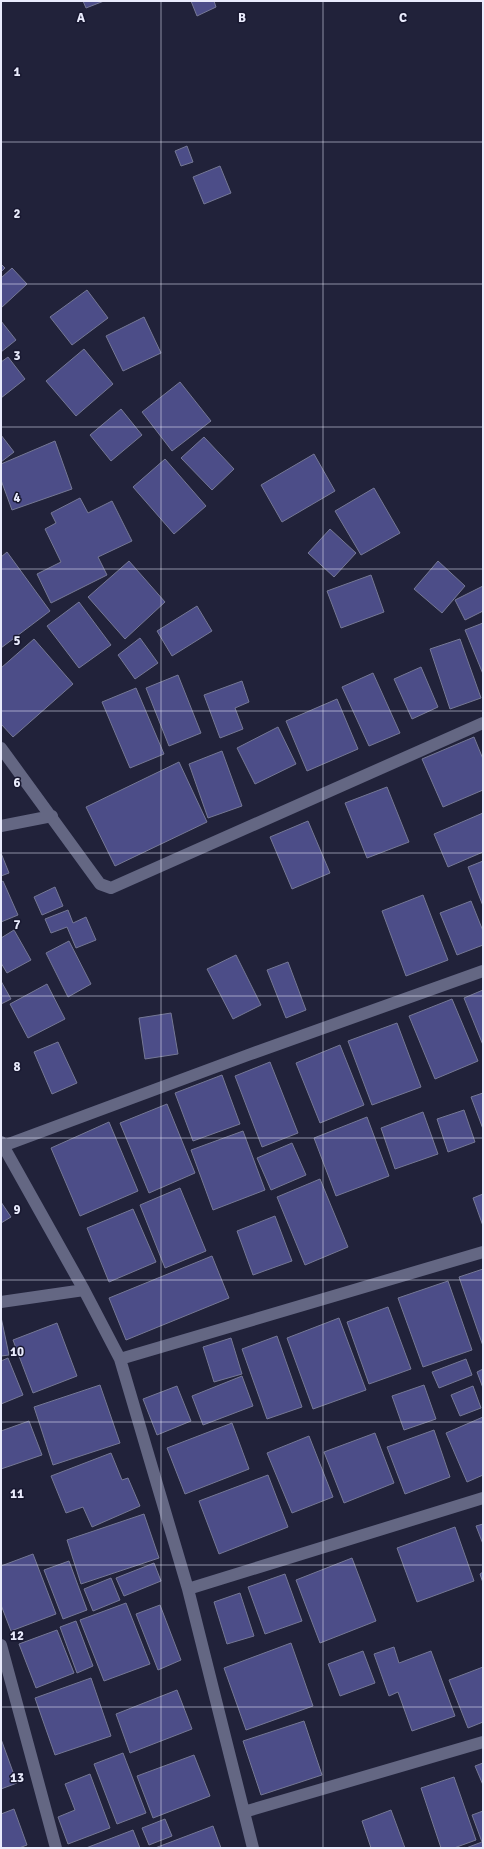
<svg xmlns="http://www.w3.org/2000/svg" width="484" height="1849" font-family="Signika,sans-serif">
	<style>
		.building { fill: #4c4d88; stroke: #757895 }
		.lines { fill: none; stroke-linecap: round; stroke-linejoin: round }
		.minor { stroke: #646783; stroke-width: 12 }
		.grid { fill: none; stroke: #e9ebfc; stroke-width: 1; stroke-opacity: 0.55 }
		.grid-label { font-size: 13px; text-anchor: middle; font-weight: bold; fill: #e9ebfc; stroke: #181830; stroke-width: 3; stroke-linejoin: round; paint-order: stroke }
	</style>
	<rect width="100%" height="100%" fill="#21223a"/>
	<path class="building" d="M 83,1 L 104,1 L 86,8 Z
		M 191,1 L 214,1 L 216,7 L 197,16 Z
		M 187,146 L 193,162 L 181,166 L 175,151 Z
		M 220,166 L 231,193 L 204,204 L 193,177 Z
		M 1,264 L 5,268 L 1,272 Z
		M 12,268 L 27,284 L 1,308 L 1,278 Z
		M 87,290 L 108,318 L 72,345 L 50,317 Z
		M 144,317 L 161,353 L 123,371 L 106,336 Z
		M 1,321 L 16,340 L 1,352 Z
		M 84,349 L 113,384 L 76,416 L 46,381 Z
		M 8,357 L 25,379 L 1,398 L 1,362 Z
		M 180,382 L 211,421 L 172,451 L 142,412 Z
		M 121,409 L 142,435 L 111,461 L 90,435 Z
		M 1,435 L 14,452 L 1,462 Z
		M 204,437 L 234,469 L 212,490 L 181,458 Z
		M 55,441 L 72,489 L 12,510 L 1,480 L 1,464 Z
		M 314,454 L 335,491 L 282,522 L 261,485 Z
		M 165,459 L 206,506 L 174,534 L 133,487 Z
		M 374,488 L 400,533 L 361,555 L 335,511 Z
		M 80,498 L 88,513 L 112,501 L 132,541 L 98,557 L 107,575 L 51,603 L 37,574 L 61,562 L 45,529 L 56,523 L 51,513 Z
		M 330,529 L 356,553 L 334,577 L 308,553 Z
		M 7,552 L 50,611 L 1,648 L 1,557 Z
		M 129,561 L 165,602 L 125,639 L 88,597 Z
		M 438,561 L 465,586 L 442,613 L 414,589 Z
		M 371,575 L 384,612 L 341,628 L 327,591 Z
		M 483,586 L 483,611 L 465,620 L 455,600 Z
		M 79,602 L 111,645 L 79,668 L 47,626 Z
		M 197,606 L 212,631 L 172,656 L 157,631 Z
		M 483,623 L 483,674 L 465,630 Z
		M 140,638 L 158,663 L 135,679 L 118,655 Z
		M 34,639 L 73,684 L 13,737 L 1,724 L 1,668 Z
		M 460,639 L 481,698 L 450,709 L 430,649 Z
		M 421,667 L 438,707 L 412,719 L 394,679 Z
		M 373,673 L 400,733 L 369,746 L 342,687 Z
		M 178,675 L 201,733 L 169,746 L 146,688 Z
		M 242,681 L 249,702 L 235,708 L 243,729 L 220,738 L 204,695 Z
		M 136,688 L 164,754 L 130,768 L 102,702 Z
		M 337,699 L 358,749 L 307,771 L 286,721 Z
		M 278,727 L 296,764 L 255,784 L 237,748 Z
		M 474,737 L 483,759 L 483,790 L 443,807 L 422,759 Z
		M 222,751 L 242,806 L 208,818 L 189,764 Z
		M 179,762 L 207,822 L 115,866 L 86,807 Z
		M 387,787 L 409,842 L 367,858 L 345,803 Z
		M 483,813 L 483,852 L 448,867 L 434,834 Z
		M 308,821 L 330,873 L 292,889 L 270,837 Z
		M 1,853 L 9,873 L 1,876 Z
		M 483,861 L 483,906 L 468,867 Z
		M 3,881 L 18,915 L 1,922 L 1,882 Z
		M 55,887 L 63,906 L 42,915 L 34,897 Z
		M 423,895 L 448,960 L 406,976 L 382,911 Z
		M 471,901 L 483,931 L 483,945 L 457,955 L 440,913 Z
		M 68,910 L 73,923 L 86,917 L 96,940 L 76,948 L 67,927 L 51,933 L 45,919 Z
		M 14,930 L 31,960 L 7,973 L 1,963 L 1,938 Z
		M 69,941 L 91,984 L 68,997 L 46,953 Z
		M 236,955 L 261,1005 L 233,1019 L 207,969 Z
		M 288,962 L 306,1010 L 286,1018 L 267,970 Z
		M 1,981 L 11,999 L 1,1004 Z
		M 47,984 L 65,1019 L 28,1038 L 10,1004 Z
		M 483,990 L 483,1045 L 464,998 Z
		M 452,999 L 478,1061 L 435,1079 L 409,1016 Z
		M 171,1013 L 178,1054 L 145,1059 L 139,1018 Z
		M 397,1023 L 421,1087 L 372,1105 L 348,1041 Z
		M 58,1042 L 77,1083 L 52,1094 L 34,1052 Z
		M 340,1045 L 364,1105 L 320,1123 L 296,1063 Z
		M 270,1062 L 298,1133 L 262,1147 L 235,1076 Z
		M 222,1075 L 240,1124 L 193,1141 L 175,1093 Z
		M 483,1093 L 483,1129 L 471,1097 Z
		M 167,1104 L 195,1173 L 149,1193 L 120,1123 Z
		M 464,1110 L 475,1142 L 448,1152 L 437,1119 Z
		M 423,1112 L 438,1154 L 395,1169 L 381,1128 Z
		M 367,1117 L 389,1176 L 336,1196 L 314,1138 Z
		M 109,1122 L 138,1191 L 80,1216 L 51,1148 Z
		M 243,1131 L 265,1190 L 213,1210 L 191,1150 Z
		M 292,1143 L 306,1175 L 271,1190 L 257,1158 Z
		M 320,1179 L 348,1247 L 305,1265 L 277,1197 Z
		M 180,1188 L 206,1251 L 165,1268 L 140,1205 Z
		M 483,1194 L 483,1226 L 473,1198 Z
		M 1,1202 L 11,1217 L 1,1223 Z
		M 133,1209 L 156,1262 L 109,1282 L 87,1228 Z
		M 275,1216 L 292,1261 L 253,1275 L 237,1231 Z
		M 212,1256 L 229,1298 L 126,1340 L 109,1298 Z
		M 483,1269 L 483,1346 L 459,1277 Z
		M 448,1281 L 472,1350 L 423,1367 L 398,1298 Z
		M 388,1307 L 411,1369 L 369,1384 L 347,1322 Z
		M 1,1317 L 9,1355 L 1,1356 Z
		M 339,1318 L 366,1390 L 313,1409 L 287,1338 Z
		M 57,1323 L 77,1376 L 33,1393 L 13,1340 Z
		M 277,1336 L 302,1407 L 267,1419 L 242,1349 Z
		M 231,1338 L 242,1374 L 214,1382 L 203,1347 Z
		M 8,1358 L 23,1395 L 1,1404 L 1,1361 Z
		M 466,1359 L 472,1375 L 439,1388 L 432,1372 Z
		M 483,1369 L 483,1388 L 477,1372 Z
		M 242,1376 L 253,1406 L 203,1425 L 192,1396 Z
		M 100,1385 L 120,1443 L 53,1465 L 34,1407 Z
		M 424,1385 L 436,1419 L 404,1430 L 392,1396 Z
		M 177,1386 L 191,1421 L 157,1435 L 143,1399 Z
		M 473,1386 L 481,1408 L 460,1416 L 451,1395 Z
		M 483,1417 L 483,1475 L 467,1482 L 446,1433 Z
		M 29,1421 L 42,1455 L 1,1469 L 1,1431 Z
		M 232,1423 L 249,1469 L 185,1494 L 167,1448 Z
		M 434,1430 L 450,1477 L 405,1494 L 387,1447 Z
		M 375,1433 L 394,1483 L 344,1503 L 324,1452 Z
		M 309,1436 L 333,1497 L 292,1513 L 267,1453 Z
		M 111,1453 L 122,1480 L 128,1478 L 140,1506 L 92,1527 L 83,1507 L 66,1513 L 51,1476 Z
		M 268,1475 L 288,1527 L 219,1554 L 199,1501 Z
		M 144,1514 L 159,1558 L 81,1584 L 67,1540 Z
		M 483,1524 L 483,1544 L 476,1526 Z
		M 455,1527 L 474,1581 L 417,1602 L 397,1548 Z
		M 33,1554 L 56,1614 L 11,1631 L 1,1605 L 1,1566 Z
		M 352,1558 L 376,1621 L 320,1643 L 296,1580 Z
		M 69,1561 L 87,1610 L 63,1619 L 44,1570 Z
		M 154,1563 L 161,1581 L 124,1596 L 116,1578 Z
		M 483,1572 L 483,1583 L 480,1574 Z
		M 285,1574 L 302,1621 L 265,1634 L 248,1587 Z
		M 111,1578 L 120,1600 L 93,1611 L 84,1589 Z
		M 240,1593 L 254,1636 L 227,1644 L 214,1602 Z
		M 126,1603 L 150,1664 L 104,1681 L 80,1620 Z
		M 160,1605 L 181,1660 L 158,1670 L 136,1614 Z
		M 76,1621 L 93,1666 L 77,1673 L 60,1627 Z
		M 57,1630 L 74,1673 L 36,1688 L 19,1644 Z
		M 291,1643 L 313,1706 L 246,1730 L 224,1668 Z
		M 394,1647 L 399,1663 L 431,1651 L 455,1716 L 412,1731 L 398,1692 L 389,1696 L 374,1654 Z
		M 363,1651 L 375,1683 L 340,1696 L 328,1664 Z
		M 483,1667 L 483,1722 L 468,1728 L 449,1680 Z
		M 91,1678 L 111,1736 L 55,1755 L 35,1698 Z
		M 177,1690 L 192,1729 L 130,1753 L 116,1714 Z
		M 304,1721 L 322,1775 L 261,1795 L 243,1741 Z
		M 1,1739 L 17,1783 L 1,1789 Z
		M 123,1753 L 146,1813 L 117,1824 L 94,1764 Z
		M 194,1755 L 210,1796 L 153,1818 L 137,1776 Z
		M 483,1763 L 483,1785 L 475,1766 Z
		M 90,1774 L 110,1828 L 68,1844 L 58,1817 L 75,1810 L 65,1784 Z
		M 454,1777 L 476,1840 L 454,1848 L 441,1848 L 421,1788 Z
		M 14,1809 L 27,1845 L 19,1848 L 1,1848 L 1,1814 Z
		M 391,1810 L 405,1848 L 371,1848 L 362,1821 Z
		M 483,1811 L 483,1848 L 466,1848 L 482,1842 L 472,1815 Z
		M 165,1819 L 172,1836 L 149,1845 L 142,1828 Z
		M 213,1826 L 221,1848 L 155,1848 Z
		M 133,1830 L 140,1848 L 86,1848 Z"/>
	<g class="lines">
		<path class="minor" d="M 1,748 L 100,884 L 111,888 L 483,723
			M 1,826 L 52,816
			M 1,1142 L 84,1290 L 120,1359 L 188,1589 L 253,1848
			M 3,1146 L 248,1055 L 483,971
			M 1,1302 L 84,1290
			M 120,1359 L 483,1252
			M 188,1589 L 483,1498
			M 1,1645 L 56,1848
			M 244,1812 L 483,1742"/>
	</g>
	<path class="grid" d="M 161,1 L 161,1848M 323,1 L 323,1848M 1,142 L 483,142M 1,284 L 483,284M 1,427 L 483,427M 1,569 L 483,569M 1,711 L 483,711M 1,853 L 483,853M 1,996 L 483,996M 1,1138 L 483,1138M 1,1280 L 483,1280M 1,1422 L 483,1422M 1,1565 L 483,1565M 1,1707 L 483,1707"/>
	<g class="grid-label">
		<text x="81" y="22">A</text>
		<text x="242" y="22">B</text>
		<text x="403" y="22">C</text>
		<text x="17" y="76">1</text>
		<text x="17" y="218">2</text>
		<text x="17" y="360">3</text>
		<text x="17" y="502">4</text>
		<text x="17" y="645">5</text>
		<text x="17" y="787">6</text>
		<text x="17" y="929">7</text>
		<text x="17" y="1071">8</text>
		<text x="17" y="1214">9</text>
		<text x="17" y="1356">10</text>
		<text x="17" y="1498">11</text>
		<text x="17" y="1640">12</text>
		<text x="17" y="1782">13</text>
	</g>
	<rect width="484" height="1849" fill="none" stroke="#e9ebfc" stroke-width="4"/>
</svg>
